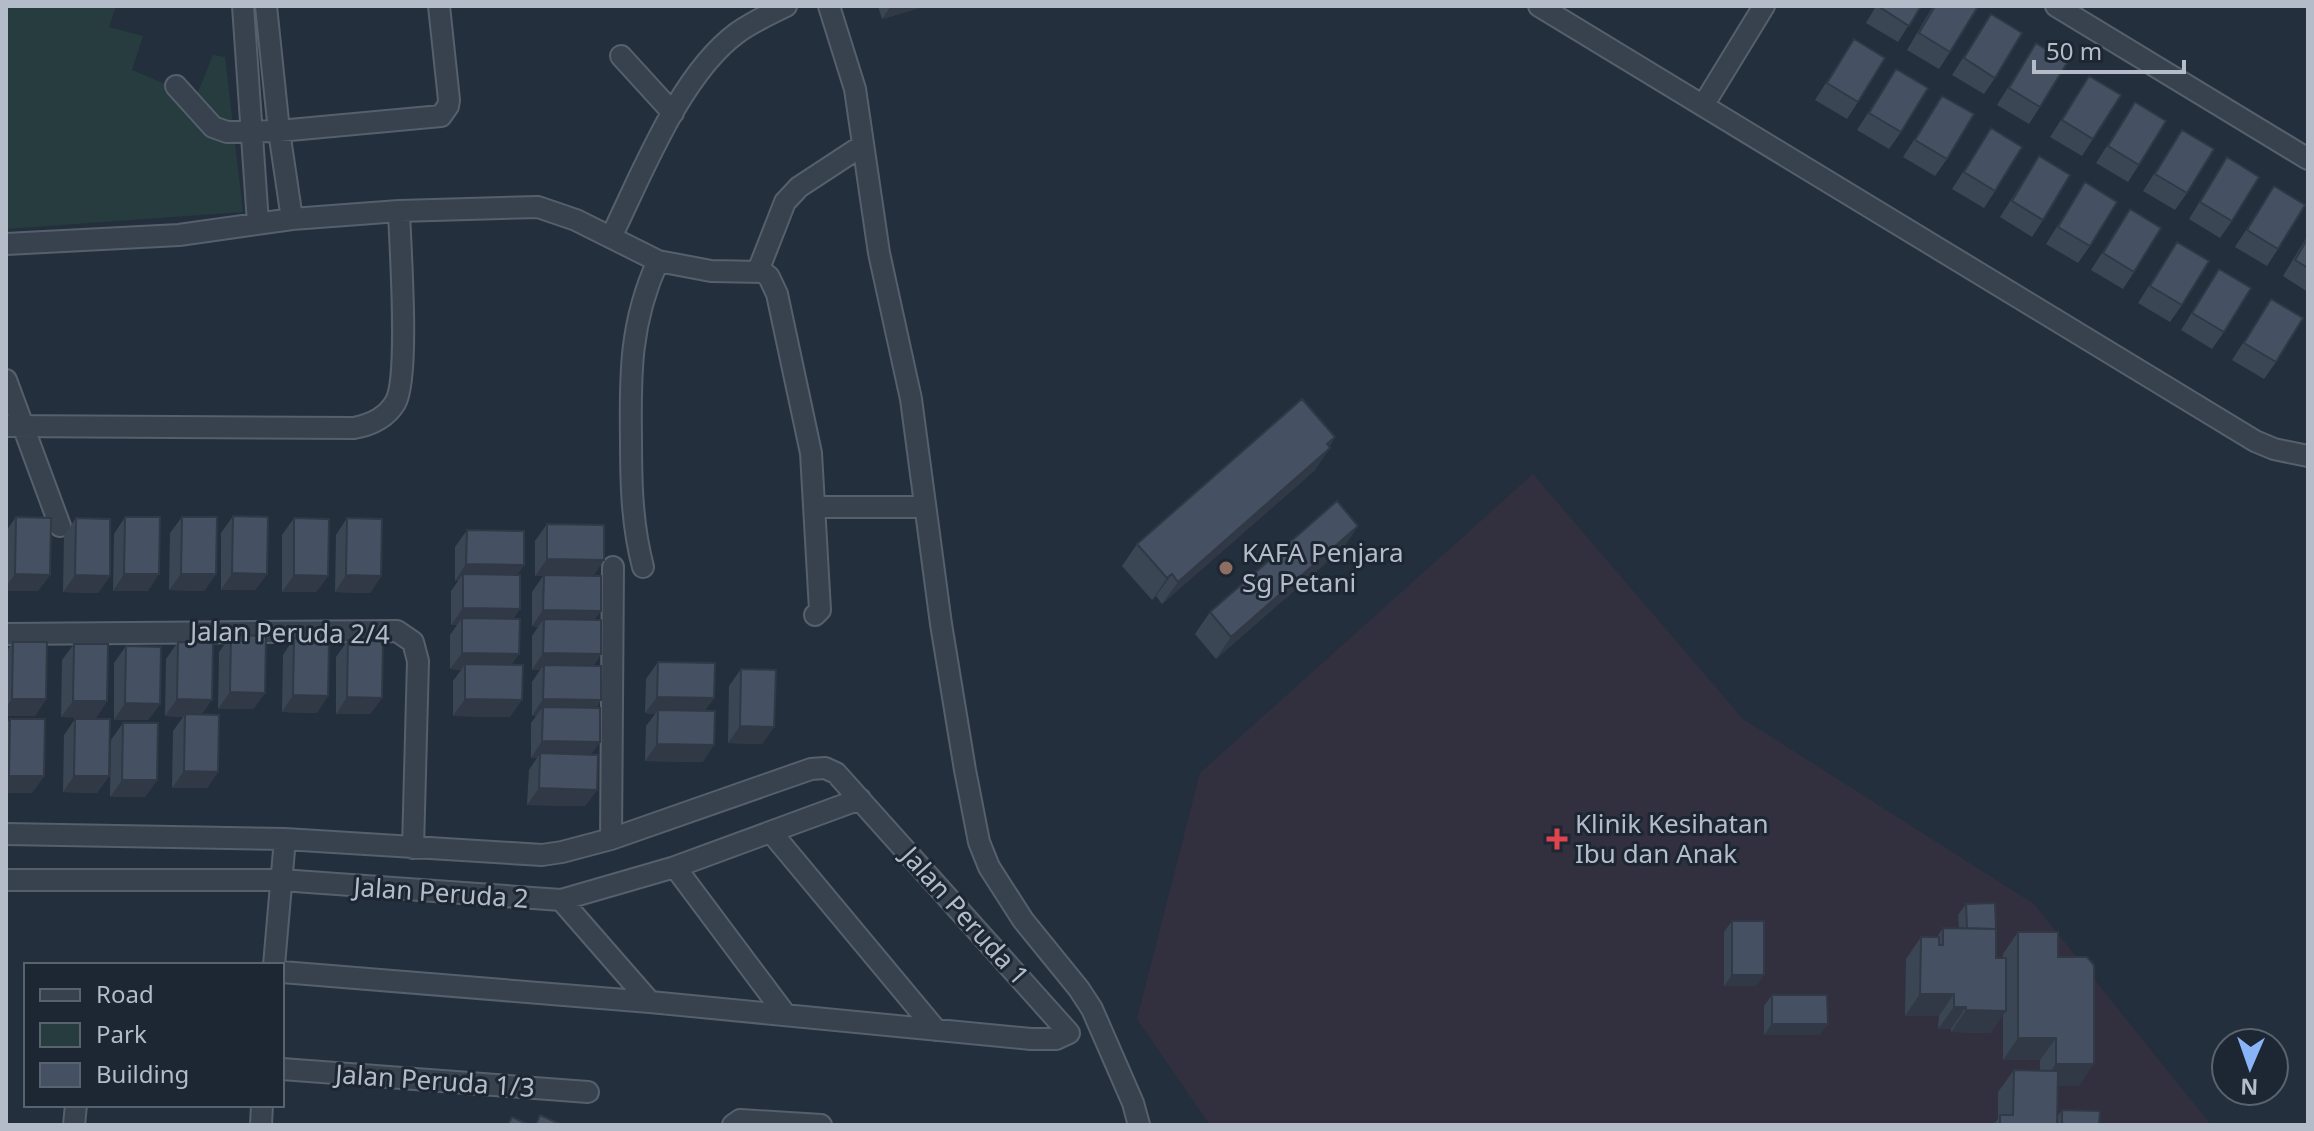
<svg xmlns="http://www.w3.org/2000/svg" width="2314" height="1131" font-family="'Noto Sans',sans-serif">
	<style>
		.medical { fill: #32303f }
		.green { fill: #263c3f }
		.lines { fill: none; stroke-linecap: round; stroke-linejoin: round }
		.minor-casing { stroke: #565f6c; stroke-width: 24 }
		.minor { stroke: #38414e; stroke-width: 20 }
		.wall { fill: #3b4654 }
		.shaded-wall { fill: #303945 }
		.building { fill: #455162; stroke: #303945; stroke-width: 2 }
		.education-dot { fill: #8d6e63; stroke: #1d2633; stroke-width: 3 }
		.health-dot { fill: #e0444e; stroke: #1d2633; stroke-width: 3 }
		.labels { text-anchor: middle; stroke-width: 6; stroke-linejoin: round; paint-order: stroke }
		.poi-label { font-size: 26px; fill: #b4bcc9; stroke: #1d2633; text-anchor: start }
		.street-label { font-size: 26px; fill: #b4bcc9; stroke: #1d2633 }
	</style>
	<rect width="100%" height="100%" fill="#242f3e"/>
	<path class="medical" d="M 1533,474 L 1743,719 L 2034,904 L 2211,1125 L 1210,1125 L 1137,1019 L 1200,773 Z"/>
	<path class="green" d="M 6,6 L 116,6 L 109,27 L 143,36 L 132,70 L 196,97 L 213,55 L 225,57 L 243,212 L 6,229 Z"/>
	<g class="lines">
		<g class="minor-casing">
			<path id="minor" d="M 243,6 L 258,223
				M 266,6 L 279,131 L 292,219
				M 829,6 L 855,89 L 879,253 L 911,399 L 941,624 L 965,770 L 979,842 L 989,867 L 1023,920 L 1079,989 L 1092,1009 L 1133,1103 L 1139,1125
				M 1539,6 L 2255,441 L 2274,449 L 2308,456
				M 2056,6 L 2308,159
				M 621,56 L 673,113
				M 176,86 L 213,127 L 227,132 L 279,131 L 441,116 L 448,106 L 449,100 L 439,6
				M 1704,104 L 1764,6
				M 611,237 C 642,174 680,75 737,33 C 752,22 770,14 786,6
				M 6,244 L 179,235 L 292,219 L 399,211 L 538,207 L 576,220 L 658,261 L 711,271 L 763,272 L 769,277 L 777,294 L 811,453 L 820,610 L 815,615
				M 758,271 L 785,202 L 799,187 L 863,145
				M 6,380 L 60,526
				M 6,426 L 354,428 C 370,425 386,418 395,403 C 410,379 400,246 399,211
				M 816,507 L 925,507
				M 643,567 C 632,525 631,484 631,440 C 630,374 630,322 658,261
				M 6,634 L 397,631 L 413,642 L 418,661 L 413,848
				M 771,832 L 936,1030
				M 6,834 L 285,839 L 542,855 L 562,852 L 611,839 L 811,769 L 825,768 L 836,773 L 1069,1033 L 1056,1039 L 1031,1039 L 650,1002 L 282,972
				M 611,839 L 613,567
				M 675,867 L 785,1014
				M 6,880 L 281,880 L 561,900 L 675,867 L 860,799
				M 561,900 L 650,1002
				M 274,965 L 285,839
				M 282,1069 L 588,1092
				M 74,1125 L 76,1105
				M 261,1125 L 262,1105
				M 733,1125 L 740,1120 L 821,1125"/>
		</g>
		<use href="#minor" class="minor"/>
	</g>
	<path class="wall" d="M 878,6 L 926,6 L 882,19 Z
		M 1876,6 L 1921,6 L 1898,42 L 1866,23 Z
		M 1933,6 L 1974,6 L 1950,52 L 1939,69 L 1907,50 Z
		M 1991,14 L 1995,78 L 1984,94 L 1952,75 Z
		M 1854,39 L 1858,102 L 1847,119 L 1815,100 Z
		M 2036,43 L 2040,107 L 2029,124 L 1997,105 Z
		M 1896,69 L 1901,132 L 1889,149 L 1857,130 Z
		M 2089,76 L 2093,139 L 2082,156 L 2050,137 Z
		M 1942,96 L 1947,159 L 1935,176 L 1903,157 Z
		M 2135,102 L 2139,165 L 2128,182 L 2096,163 Z
		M 1991,128 L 1995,191 L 1984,208 L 1952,189 Z
		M 2182,130 L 2187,193 L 2175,210 L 2143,191 Z
		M 2039,156 L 2043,220 L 2032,237 L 2000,217 Z
		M 2227,157 L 2232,221 L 2220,238 L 2189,219 Z
		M 2085,182 L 2090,246 L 2078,263 L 2046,244 Z
		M 2274,186 L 2278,249 L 2267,266 L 2235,247 Z
		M 2130,209 L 2134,272 L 2123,289 L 2091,270 Z
		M 2308,235 L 2308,292 L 2283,276 Z
		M 2177,242 L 2182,305 L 2170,322 L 2138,303 Z
		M 2219,269 L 2224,332 L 2212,349 L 2181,330 Z
		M 2271,299 L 2276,362 L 2264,379 L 2232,360 Z
		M 1335,437 L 1315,470 L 1162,604 L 1156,596 L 1152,600 L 1122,566 L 1137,544 Z
		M 233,516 L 267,574 L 255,590 L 221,590 L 221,533 Z
		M 16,517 L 50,575 L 38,591 L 6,591 L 6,531 Z
		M 125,517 L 148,591 L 113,591 L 114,534 Z
		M 182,517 L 216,574 L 204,591 L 169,590 L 170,533 Z
		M 76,518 L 110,576 L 98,593 L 63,592 L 64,535 Z
		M 294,518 L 328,576 L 316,592 L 282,592 L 282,535 Z
		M 347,518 L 381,576 L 370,593 L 335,592 L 336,535 Z
		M 547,524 L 604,560 L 593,576 L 601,611 L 594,620 L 601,654 L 593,666 L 601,700 L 596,708 L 591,755 L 597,790 L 585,806 L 527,805 L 529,770 L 537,758 L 531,758 L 531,723 L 536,716 L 532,716 L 532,682 L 540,670 L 532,670 L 532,636 L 538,627 L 532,626 L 532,592 L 543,576 L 535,576 L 535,541 Z
		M 1358,526 L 1343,548 L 1216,659 L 1195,634 L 1210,612 Z
		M 467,530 L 524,565 L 517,575 L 520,609 L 513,619 L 519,654 L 511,665 L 510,717 L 453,716 L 453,681 L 461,670 L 450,669 L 450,635 L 457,625 L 451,625 L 451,591 L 458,581 L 455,581 L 455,547 Z
		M 231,635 L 265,693 L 253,709 L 218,709 L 219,652 Z
		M 294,638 L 317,713 L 282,712 L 283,655 Z
		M 348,640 L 382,698 L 370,714 L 336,714 L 336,657 Z
		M 13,642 L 46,699 L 35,716 L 6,716 L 6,652 Z
		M 178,642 L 202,714 L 218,772 L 207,788 L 172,788 L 173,731 L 183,717 L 165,716 L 166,659 Z
		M 74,644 L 107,701 L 96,718 L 61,717 L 62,660 Z
		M 126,646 L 160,704 L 148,720 L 114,720 L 114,663 Z
		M 658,662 L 706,710 L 703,762 L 645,761 L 646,726 L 655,714 L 645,713 L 646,679 Z
		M 741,669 L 774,727 L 762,744 L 728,743 L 729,686 Z
		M 10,719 L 44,776 L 32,793 L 6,793 L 6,724 Z
		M 75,719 L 109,776 L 97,793 L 63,792 L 64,735 Z
		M 123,723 L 157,780 L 145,797 L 110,797 L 111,740 Z
		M 1966,904 L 1996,958 L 2003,958 L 2003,954 L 2018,932 L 2058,957 L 2079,1086 L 2058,1086 L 2057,1117 L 2062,1110 L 2099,1125 L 1993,1125 L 1998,1119 L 1998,1092 L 2014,1070 L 2040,1071 L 2040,1060 L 2003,1060 L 2003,1015 L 1990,1033 L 1951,1032 L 1951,1029 L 1938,1029 L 1939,1016 L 1905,1016 L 1906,959 L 1921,937 L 1937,937 L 1943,928 L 1959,928 L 1958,915 Z
		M 1732,921 L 1764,975 L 1756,986 L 1724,986 L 1724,932 Z
		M 1772,995 L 1820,1035 L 1764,1035 L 1764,1006 Z"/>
	<path class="shaded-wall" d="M 891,6 L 926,6 L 882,19 Z
		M 1335,437 L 1322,455 L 1330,448 L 1315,470 L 1162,604 L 1178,582 Z
		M 1358,526 L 1343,548 L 1216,659 L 1231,637 Z
		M 547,559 L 604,560 L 592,577 L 535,576 Z
		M 466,564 L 524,565 L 512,582 L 463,574 L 458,581 L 455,581 Z
		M 232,573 L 267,574 L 255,590 L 221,590 Z
		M 15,574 L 50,575 L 38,591 L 6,591 L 6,587 Z
		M 124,574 L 159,574 L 148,591 L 113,591 Z
		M 181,574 L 216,574 L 204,591 L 169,590 Z
		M 1172,574 L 1156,596 L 1152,600 L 1167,578 Z
		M 75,575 L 110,576 L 98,593 L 63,592 Z
		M 294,575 L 328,576 L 316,592 L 282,592 Z
		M 346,575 L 381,576 L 370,593 L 335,592 Z
		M 463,608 L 520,609 L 508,626 L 462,618 L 457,625 L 451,625 Z
		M 543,610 L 601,611 L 589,627 L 544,619 L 538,627 L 532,626 Z
		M 462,653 L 519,654 L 507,670 L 465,664 L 461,670 L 450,669 Z
		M 543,653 L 601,654 L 589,671 L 544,665 L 540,670 L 532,670 Z
		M 230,692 L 265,693 L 253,709 L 218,709 Z
		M 293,695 L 328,696 L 317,713 L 282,712 Z
		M 347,697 L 382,698 L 370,714 L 336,714 Z
		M 657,697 L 714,698 L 703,714 L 658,710 L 655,714 L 645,713 Z
		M 12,699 L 46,699 L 35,716 L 6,716 L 6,707 Z
		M 177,699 L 212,700 L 200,717 L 185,714 L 183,717 L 165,716 Z
		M 465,699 L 522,700 L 510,717 L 453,716 Z
		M 543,699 L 601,700 L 589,717 L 543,707 L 536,716 L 532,716 Z
		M 73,701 L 107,701 L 96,718 L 61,717 Z
		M 125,703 L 160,704 L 148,720 L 114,720 Z
		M 740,726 L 774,727 L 762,744 L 728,743 Z
		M 542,741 L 600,742 L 588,759 L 540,753 L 537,758 L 531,758 Z
		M 657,744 L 714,745 L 703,762 L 645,761 Z
		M 184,771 L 218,772 L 207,788 L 172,788 Z
		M 9,776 L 44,776 L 32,793 L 6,793 L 6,780 Z
		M 74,776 L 109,776 L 97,793 L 63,792 Z
		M 122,780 L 157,780 L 145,797 L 110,797 Z
		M 539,788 L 597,790 L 585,806 L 527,805 Z
		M 1732,975 L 1764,975 L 1756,986 L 1724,986 Z
		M 1920,994 L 1954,994 L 1939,1016 L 1905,1016 Z
		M 1954,1007 L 1966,1007 L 1951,1029 L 1938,1029 Z
		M 1966,1010 L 2006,1011 L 1990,1033 L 1951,1032 Z
		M 1772,1024 L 1828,1024 L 1820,1035 L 1764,1035 Z
		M 2018,1038 L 2056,1038 L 2040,1060 L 2003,1060 Z
		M 2056,1064 L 2094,1064 L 2079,1086 L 2040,1086 Z"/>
	<path class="building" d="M 1878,6 L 1921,6 L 1909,26 Z
		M 1935,6 L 1974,6 L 1977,8 L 1950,52 L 1919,33 Z
		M 1991,14 L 2022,33 L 1995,78 L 1964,58 Z
		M 1854,39 L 1885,58 L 1858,102 L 1827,83 Z
		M 2036,43 L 2067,63 L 2040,107 L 2009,88 Z
		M 1896,69 L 1928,88 L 1901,132 L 1869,113 Z
		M 2089,76 L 2121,95 L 2093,139 L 2062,120 Z
		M 1942,96 L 1974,114 L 1947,159 L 1915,140 Z
		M 2135,102 L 2166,121 L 2139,165 L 2108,146 Z
		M 1991,128 L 2022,147 L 1995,191 L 1964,172 Z
		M 2182,130 L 2214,149 L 2187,193 L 2155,174 Z
		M 2039,156 L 2070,175 L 2043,220 L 2012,201 Z
		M 2227,157 L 2259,177 L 2232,221 L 2200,202 Z
		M 2085,182 L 2117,202 L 2090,246 L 2058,227 Z
		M 2274,186 L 2305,205 L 2278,249 L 2247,230 Z
		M 2130,209 L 2161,228 L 2134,272 L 2103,253 Z
		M 2308,238 L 2308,268 L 2295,260 Z
		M 2177,242 L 2209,261 L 2182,305 L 2150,286 Z
		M 2219,269 L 2251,288 L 2224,332 L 2192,313 Z
		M 2271,299 L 2303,318 L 2276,362 L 2244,343 Z
		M 1302,399 L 1335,437 L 1327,444 L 1330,448 L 1178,582 L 1172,574 L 1167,578 L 1137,544 Z
		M 1337,501 L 1358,526 L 1231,637 L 1210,612 Z
		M 233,516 L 268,517 L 267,574 L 232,573 Z
		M 16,517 L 51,518 L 50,575 L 15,574 Z
		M 125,517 L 160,517 L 159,574 L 124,574 Z
		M 182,517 L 217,517 L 216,574 L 181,574 Z
		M 76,518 L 110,519 L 110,576 L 75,575 Z
		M 294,518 L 329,519 L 328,576 L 294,575 Z
		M 347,518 L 382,519 L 381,576 L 346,575 Z
		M 547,524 L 604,525 L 604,560 L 547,559 Z
		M 467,530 L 524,531 L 524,565 L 466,564 Z
		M 463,574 L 520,575 L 520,609 L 463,608 Z
		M 544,575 L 601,576 L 601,611 L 543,610 Z
		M 462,618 L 520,619 L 519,654 L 462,653 Z
		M 544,619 L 601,620 L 601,654 L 543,653 Z
		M 231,635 L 266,636 L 265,693 L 230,692 Z
		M 294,638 L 329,639 L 328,696 L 293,695 Z
		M 348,640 L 383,641 L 382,698 L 347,697 Z
		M 13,642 L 47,642 L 46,699 L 12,699 Z
		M 178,642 L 213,643 L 212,700 L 177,699 Z
		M 74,644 L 108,644 L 107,701 L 73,701 Z
		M 126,646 L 161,647 L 160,704 L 125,703 Z
		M 658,662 L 715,663 L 714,698 L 657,697 Z
		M 465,664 L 523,665 L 522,700 L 465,699 Z
		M 544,665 L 601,666 L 601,700 L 543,699 Z
		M 741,669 L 776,670 L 774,727 L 740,726 Z
		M 543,707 L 600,708 L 600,742 L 542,741 Z
		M 658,710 L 715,711 L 714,745 L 657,744 Z
		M 185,714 L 219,715 L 218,772 L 184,771 Z
		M 10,719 L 45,719 L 44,776 L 9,776 Z
		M 75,719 L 110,719 L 109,776 L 74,776 Z
		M 123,723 L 158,723 L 157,780 L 122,780 Z
		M 540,753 L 598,755 L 597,790 L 539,788 Z
		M 1995,903 L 1996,929 L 1967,928 L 1966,904 Z
		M 1732,921 L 1764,921 L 1764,975 L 1732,975 Z
		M 1943,928 L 1996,929 L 1996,958 L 2006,958 L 2006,1011 L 1966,1010 L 1966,1007 L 1954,1007 L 1954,994 L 1920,994 L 1921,937 L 1939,937 L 1939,945 L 1943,945 Z
		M 2018,932 L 2058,932 L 2058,957 L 2087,957 L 2094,965 L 2094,1064 L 2056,1064 L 2056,1038 L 2018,1038 Z
		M 1772,995 L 1827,995 L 1828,1024 L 1772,1024 Z
		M 2014,1070 L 2058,1071 L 2057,1125 L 2000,1125 L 2000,1115 L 2013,1115 Z
		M 2062,1110 L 2100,1111 L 2099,1125 L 2062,1125 Z
		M 540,1115 L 562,1125 L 536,1125 Z
		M 512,1117 L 529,1125 L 508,1125 Z"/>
	<circle class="education-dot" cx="1226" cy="568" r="8"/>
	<path class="health-dot" d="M1553 827h8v8h8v8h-8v8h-8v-8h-8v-8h8z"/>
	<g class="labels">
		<g class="poi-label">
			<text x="1242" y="562">KAFA Penjara<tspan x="1242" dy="30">Sg Petani</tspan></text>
			<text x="1575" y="833">Klinik Kesihatan<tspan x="1575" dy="30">Ibu dan Anak</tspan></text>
		</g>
		<g class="street-label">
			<text transform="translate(290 633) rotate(1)" y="9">Jalan Peruda 2/4</text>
			<text transform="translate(441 893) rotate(4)" y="9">Jalan Peruda 2</text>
			<text transform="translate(965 916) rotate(48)" y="9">Jalan Peruda 1</text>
			<text transform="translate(435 1081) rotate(4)" y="9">Jalan Peruda 1/3</text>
		</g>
	</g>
	<rect width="2314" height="1131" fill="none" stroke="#b4bcc9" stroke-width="16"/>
	<rect x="24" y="963" width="260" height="144" fill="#1d2633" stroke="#59626f" stroke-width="2"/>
	<rect x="40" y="989" width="40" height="12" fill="#38414e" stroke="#59626f" stroke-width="2"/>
	<text x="96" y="1003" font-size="24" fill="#b4bcc9">Road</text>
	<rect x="40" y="1023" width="40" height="24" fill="#263c3f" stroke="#59626f" stroke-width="2"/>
	<text x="96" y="1043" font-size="24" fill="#b4bcc9">Park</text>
	<rect x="40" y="1063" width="40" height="24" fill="#455162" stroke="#59626f" stroke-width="2"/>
	<text x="96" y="1083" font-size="24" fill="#b4bcc9">Building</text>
	<g transform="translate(2250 1067) rotate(182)"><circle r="38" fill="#1d2633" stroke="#59626f" stroke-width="2"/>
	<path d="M0-6L14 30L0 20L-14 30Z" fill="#8ab4f8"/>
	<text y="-12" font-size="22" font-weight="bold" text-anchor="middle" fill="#b4bcc9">N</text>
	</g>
	<path d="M2034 60v12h150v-12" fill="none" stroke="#b4bcc9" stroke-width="4"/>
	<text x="2046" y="60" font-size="24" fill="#b4bcc9" stroke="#1d2633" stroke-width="6" paint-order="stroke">50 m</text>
</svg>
